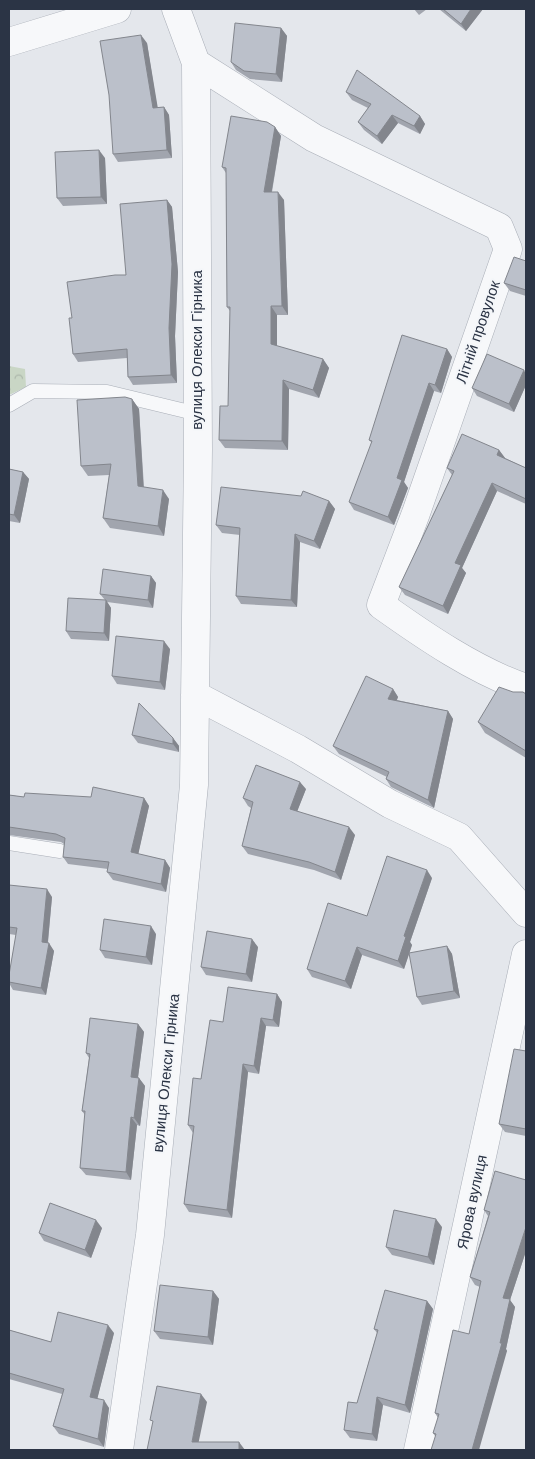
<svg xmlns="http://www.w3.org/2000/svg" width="535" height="1459" font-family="'DM Sans',sans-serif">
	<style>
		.forest { fill: url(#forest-crowns) }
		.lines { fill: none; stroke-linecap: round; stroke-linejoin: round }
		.service-casing { stroke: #a9aeb7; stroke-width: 15 }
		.minor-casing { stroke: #a9aeb7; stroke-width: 29 }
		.service { stroke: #f7f8fa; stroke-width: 14 }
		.minor { stroke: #f7f8fa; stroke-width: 28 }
		.wall { fill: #a1a5ae }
		.shaded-wall { fill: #83868d }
		.building { fill: #bbc0ca; stroke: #83868d }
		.labels { text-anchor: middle; stroke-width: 4; stroke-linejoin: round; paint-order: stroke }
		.street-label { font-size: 15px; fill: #2b3445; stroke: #f4f6f9 }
	</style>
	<defs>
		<pattern id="forest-crowns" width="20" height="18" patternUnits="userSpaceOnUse" patternTransform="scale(1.25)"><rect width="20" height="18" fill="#c9d6c5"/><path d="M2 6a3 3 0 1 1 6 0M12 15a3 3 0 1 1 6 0" fill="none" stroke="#adb8ab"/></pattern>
	</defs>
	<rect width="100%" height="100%" fill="#e4e7ec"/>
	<path class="forest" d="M 9,366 L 25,369 L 26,387 L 9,395 Z"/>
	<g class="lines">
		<g class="service-casing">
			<path id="service" d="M 9,405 L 33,391 L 107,392 L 198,414
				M 9,843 L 60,851"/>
		</g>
		<g class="minor-casing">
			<path id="minor" d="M 9,42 L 117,9
				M 196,63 L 314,138 L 499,227 L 508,249 L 416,513 L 381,605 C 423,635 477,672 526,688
				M 195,695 L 298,749 L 390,804 L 459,837 L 526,913
				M 119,1450 L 150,1235 L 194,785 L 198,449 L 196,63 L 176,9
				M 418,1450 L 526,954"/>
		</g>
		<use href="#service" class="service"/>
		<use href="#minor" class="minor"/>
	</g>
	<path class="wall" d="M 414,9 L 427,9 L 419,15 Z
		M 439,9 L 483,9 L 466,31 Z
		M 281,28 L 287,36 L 282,82 L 250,79 L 236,70 L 231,62 Z
		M 147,43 L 157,107 L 164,107 L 169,115 L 172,158 L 118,162 L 113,154 Z
		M 346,92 L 420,116 L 425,124 L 420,134 L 398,123 L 382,144 L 364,130 L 358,122 L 368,108 L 352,100 Z
		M 275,127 L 281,136 L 272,192 L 284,200 L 288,315 L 277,315 L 277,346 L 323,359 L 329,368 L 319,398 L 289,389 L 288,450 L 225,448 L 219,440 L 228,406 L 230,311 L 227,307 L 226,173 L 222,167 Z
		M 105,158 L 107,204 L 63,206 L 57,198 Z
		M 167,200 L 172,207 L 178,272 L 175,336 L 177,383 L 133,385 L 128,377 L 127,358 L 78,362 L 73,354 L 72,318 L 126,275 Z
		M 526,261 L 526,296 L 510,291 L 504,283 Z
		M 447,349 L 452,357 L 441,393 L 434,391 L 404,482 L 408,488 L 394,525 L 354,510 L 349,502 L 372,443 L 369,440 Z
		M 526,374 L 526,385 L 514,412 L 477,396 L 472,388 Z
		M 132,399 L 139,409 L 144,487 L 169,499 L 164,536 L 110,528 L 103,518 L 109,475 L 88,476 L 81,466 Z
		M 499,450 L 505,458 L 526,468 L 526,504 L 497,491 L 462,568 L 466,573 L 448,614 L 405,595 L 399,587 L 452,475 L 447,468 Z
		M 9,469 L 23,472 L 29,479 L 20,523 L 9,521 Z
		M 329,501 L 335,509 L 320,549 L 300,542 L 297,607 L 241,604 L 236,596 L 240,535 L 222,533 L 216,525 Z
		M 151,576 L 156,583 L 153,608 L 107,602 L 111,608 L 109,641 L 71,639 L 66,631 L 105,600 L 100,594 Z
		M 170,649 L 165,690 L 117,684 L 112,676 Z
		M 393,689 L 398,697 L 397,700 L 448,711 L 453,719 L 434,808 L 391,787 L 386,779 L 387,777 L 339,754 L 333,746 Z
		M 513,692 L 526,694 L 526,758 L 485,733 L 478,722 Z
		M 132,735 L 173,738 L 179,746 L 179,752 L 138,743 Z
		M 306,789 L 297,811 L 355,835 L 341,880 L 314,870 L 248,854 L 242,846 L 251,808 L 248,806 L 243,798 Z
		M 9,795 L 24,797 L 144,798 L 149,806 L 138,854 L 165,860 L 170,868 L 166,892 L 113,880 L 107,872 L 108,869 L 68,864 L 63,857 L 64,844 L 61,842 L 9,835 Z
		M 432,878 L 410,942 L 412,945 L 404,969 L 362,955 L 351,989 L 312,977 L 307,969 L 367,916 Z
		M 9,885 L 52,897 L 48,943 L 54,951 L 46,995 L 13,990 L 9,983 L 9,975 L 16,935 L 9,934 Z
		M 156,934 L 152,965 L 105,958 L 100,950 Z
		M 447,946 L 452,954 L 460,998 L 422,1005 L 417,997 Z
		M 258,947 L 252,982 L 206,975 L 201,967 Z
		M 277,994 L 282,1002 L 279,1027 L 266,1026 L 259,1074 L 248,1072 L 232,1218 L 189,1212 L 184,1204 L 193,1133 L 188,1125 L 201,1079 L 223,1022 Z
		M 138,1024 L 144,1032 L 138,1077 L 145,1086 L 140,1126 L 137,1125 L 131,1180 L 86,1175 L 80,1168 L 85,1115 L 82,1111 L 89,1058 L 86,1053 Z
		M 526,1051 L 526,1136 L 505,1132 L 499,1124 Z
		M 526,1180 L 526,1251 L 510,1300 L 515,1307 L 506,1349 L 507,1351 L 435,1436 L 433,1433 L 438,1418 L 435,1413 L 469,1334 L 480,1287 L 475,1285 L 470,1277 L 488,1216 L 484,1210 Z
		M 442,1227 L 434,1265 L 392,1255 L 386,1247 Z
		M 102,1228 L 91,1258 L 44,1241 L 39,1233 Z
		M 213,1291 L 219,1299 L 213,1345 L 160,1339 L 154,1331 Z
		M 427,1301 L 433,1309 L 410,1413 L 383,1405 L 377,1441 L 350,1438 L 344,1430 L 357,1403 L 377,1333 L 374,1329 Z
		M 9,1330 L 51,1342 L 114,1333 L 97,1399 L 109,1408 L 104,1447 L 59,1434 L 53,1426 L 62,1394 L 9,1379 Z"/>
	<path class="shaded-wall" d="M 471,9 L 483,9 L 466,31 L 461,24 Z
		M 281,28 L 287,36 L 282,82 L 276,74 Z
		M 141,35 L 147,43 L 159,115 L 153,108 Z
		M 164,107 L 169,115 L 172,158 L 167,150 Z
		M 392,115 L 398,123 L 382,144 L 377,136 Z
		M 420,116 L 425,124 L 420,134 L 414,126 Z
		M 275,127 L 281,136 L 270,201 L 264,192 Z
		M 99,150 L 105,158 L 107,204 L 101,197 Z
		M 278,192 L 284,200 L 288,315 L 282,306 Z
		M 167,200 L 172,207 L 178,272 L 175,336 L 177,383 L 171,375 L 169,328 Z
		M 271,306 L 277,315 L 277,352 L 271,344 Z
		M 447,349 L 452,357 L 441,393 L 435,385 Z
		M 323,359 L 329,368 L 319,398 L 313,390 Z
		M 524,370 L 526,374 L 526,385 L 514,412 L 509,404 Z
		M 283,380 L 289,389 L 288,450 L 282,441 Z
		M 429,383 L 434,391 L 404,482 L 408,488 L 394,525 L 388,517 L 397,478 Z
		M 132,399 L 139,409 L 144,496 L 138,486 Z
		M 499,450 L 505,458 L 503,463 L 497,455 Z
		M 23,472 L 29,479 L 20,523 L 14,515 Z
		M 492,483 L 497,491 L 462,568 L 466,573 L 448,614 L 443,606 L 455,563 Z
		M 163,490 L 169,499 L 164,536 L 158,526 Z
		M 329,501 L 335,509 L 320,549 L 314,541 Z
		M 295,534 L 300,542 L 297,607 L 291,600 Z
		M 151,576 L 156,583 L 153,608 L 148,600 Z
		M 106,600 L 111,608 L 109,641 L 104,633 Z
		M 164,641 L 170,649 L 165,690 L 160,682 Z
		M 393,689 L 398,697 L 394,706 L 388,699 Z
		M 448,711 L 453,719 L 434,808 L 428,800 Z
		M 173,738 L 179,746 L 179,752 L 173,744 Z
		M 300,782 L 306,789 L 295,817 L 290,809 Z
		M 144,798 L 149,806 L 137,860 L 131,852 Z
		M 349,827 L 355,835 L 341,880 L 335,872 Z
		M 165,860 L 170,868 L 166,892 L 161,884 Z
		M 427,870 L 432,878 L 410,942 L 412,945 L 404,969 L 398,961 L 404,936 Z
		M 47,889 L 52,897 L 47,950 L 42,942 Z
		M 151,926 L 156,934 L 152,965 L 146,957 Z
		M 252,939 L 258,947 L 252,982 L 246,974 Z
		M 49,943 L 54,951 L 46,995 L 41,988 Z
		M 447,946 L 452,954 L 460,998 L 454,991 Z
		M 357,947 L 362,955 L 351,989 L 345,981 Z
		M 277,994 L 282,1002 L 279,1027 L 273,1020 Z
		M 261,1018 L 266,1026 L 259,1074 L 254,1066 Z
		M 138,1024 L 144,1032 L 137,1085 L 131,1077 Z
		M 243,1064 L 248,1072 L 232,1218 L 227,1210 Z
		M 139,1078 L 145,1086 L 140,1126 L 134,1118 Z
		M 131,1117 L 137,1125 L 131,1180 L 126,1172 Z
		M 436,1219 L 442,1227 L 434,1265 L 428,1257 Z
		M 96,1220 L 102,1228 L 91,1258 L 85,1250 Z
		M 526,1227 L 526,1251 L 510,1300 L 515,1307 L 506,1349 L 507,1351 L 479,1450 L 472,1450 L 503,1298 Z
		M 213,1291 L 219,1299 L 213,1345 L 208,1337 Z
		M 427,1301 L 433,1309 L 410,1413 L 405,1405 Z
		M 108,1325 L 114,1333 L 96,1404 L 90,1397 Z
		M 201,1394 L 207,1402 L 197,1450 L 192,1442 Z
		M 377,1397 L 383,1405 L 377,1441 L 372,1434 Z
		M 104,1400 L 109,1408 L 104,1447 L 98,1439 Z
		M 239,1442 L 245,1450 L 239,1450 Z"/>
	<path class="building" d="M 443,9 L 471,9 L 461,24 Z
		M 235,23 L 281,28 L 276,74 L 244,71 L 231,62 Z
		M 141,35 L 153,108 L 164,107 L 167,150 L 113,154 L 109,95 L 100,41 Z
		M 357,70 L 420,116 L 414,126 L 392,115 L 377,136 L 358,122 L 371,104 L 346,92 Z
		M 231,116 L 267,122 L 275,127 L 264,192 L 278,192 L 282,306 L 271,306 L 271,344 L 323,359 L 313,390 L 283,380 L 282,441 L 219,440 L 220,406 L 228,406 L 230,307 L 227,307 L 226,168 L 222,167 Z
		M 99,150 L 101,197 L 57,198 L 55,152 Z
		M 167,200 L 172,264 L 169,328 L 171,375 L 128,377 L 127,349 L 73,354 L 69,318 L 72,318 L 67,282 L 115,275 L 126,275 L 120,204 Z
		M 514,257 L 526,261 L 526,290 L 504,283 Z
		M 402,335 L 447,349 L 435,385 L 429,383 L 397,478 L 402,480 L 388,517 L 349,502 L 372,441 L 369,440 Z
		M 487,354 L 524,370 L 509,404 L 472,388 Z
		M 125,397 L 132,399 L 138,486 L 163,490 L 158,526 L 103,518 L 111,464 L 81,466 L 77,400 Z
		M 462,434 L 499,450 L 497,455 L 526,468 L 526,499 L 492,483 L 455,563 L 461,565 L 443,606 L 399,587 L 454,471 L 447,468 Z
		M 9,469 L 23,472 L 14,515 L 9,514 Z
		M 221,487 L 301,496 L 303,491 L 329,501 L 314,541 L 295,534 L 291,600 L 236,596 L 240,528 L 216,525 Z
		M 103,569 L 151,576 L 148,600 L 100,594 Z
		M 68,598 L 106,600 L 104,633 L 66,631 Z
		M 116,636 L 164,641 L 160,682 L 112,676 Z
		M 366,676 L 393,689 L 388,699 L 448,711 L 428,800 L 386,779 L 389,772 L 333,746 Z
		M 499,687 L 513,692 L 523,692 L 526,694 L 526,751 L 478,722 Z
		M 139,703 L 173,738 L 173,744 L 132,735 Z
		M 256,765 L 300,782 L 290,809 L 349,827 L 335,872 L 309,862 L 242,846 L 253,802 L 243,798 Z
		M 93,787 L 144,798 L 131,852 L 165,860 L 161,884 L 107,872 L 109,862 L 63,857 L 65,838 L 56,834 L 9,827 L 9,795 L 24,797 L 25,793 L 91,797 Z
		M 387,856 L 427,870 L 404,936 L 406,937 L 398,961 L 357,947 L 345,981 L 307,969 L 328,903 L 367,916 Z
		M 9,885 L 47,889 L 42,942 L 49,943 L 41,988 L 9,982 L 9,975 L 17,928 L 9,927 Z
		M 104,919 L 151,926 L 146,957 L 100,950 Z
		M 207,931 L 252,939 L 246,974 L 201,967 Z
		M 447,946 L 454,991 L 417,997 L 409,953 Z
		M 228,987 L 277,994 L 273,1020 L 261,1018 L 254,1066 L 243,1064 L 227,1210 L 184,1204 L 194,1126 L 188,1125 L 193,1078 L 201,1079 L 210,1020 L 223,1022 Z
		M 90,1018 L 138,1024 L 131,1077 L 139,1078 L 134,1118 L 131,1117 L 126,1172 L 80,1168 L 85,1111 L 82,1111 L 90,1054 L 86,1053 Z
		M 514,1049 L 526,1051 L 526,1129 L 499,1124 Z
		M 495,1171 L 526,1180 L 526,1227 L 503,1298 L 510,1299 L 500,1343 L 502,1343 L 472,1450 L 431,1450 L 436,1434 L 433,1433 L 439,1414 L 435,1413 L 453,1330 L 469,1334 L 481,1281 L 470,1277 L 490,1212 L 484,1210 Z
		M 50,1203 L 96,1220 L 85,1250 L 39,1233 Z
		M 394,1210 L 436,1219 L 428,1257 L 386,1247 Z
		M 160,1285 L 213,1291 L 208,1337 L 154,1331 Z
		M 385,1290 L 427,1301 L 405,1405 L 377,1397 L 372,1434 L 344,1430 L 348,1402 L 357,1403 L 378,1330 L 374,1329 Z
		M 58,1312 L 108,1325 L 90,1397 L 104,1400 L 98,1439 L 53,1426 L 64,1389 L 9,1373 L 9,1330 L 51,1342 Z
		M 157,1386 L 201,1394 L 192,1442 L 239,1442 L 239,1450 L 147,1450 L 153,1421 L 150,1420 Z"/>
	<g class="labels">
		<g class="street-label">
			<text transform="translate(478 332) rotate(-71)" y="5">Літній провулок</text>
			<text transform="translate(197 350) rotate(-90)" y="5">вулиця Олекси Гірника</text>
			<text transform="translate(166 1073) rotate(-84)" y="5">вулиця Олекси Гірника</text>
			<text transform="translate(472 1202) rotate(-78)" y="5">Ярова вулиця</text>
		</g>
	</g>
	<rect width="535" height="1459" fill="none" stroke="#2b3445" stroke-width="20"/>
</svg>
